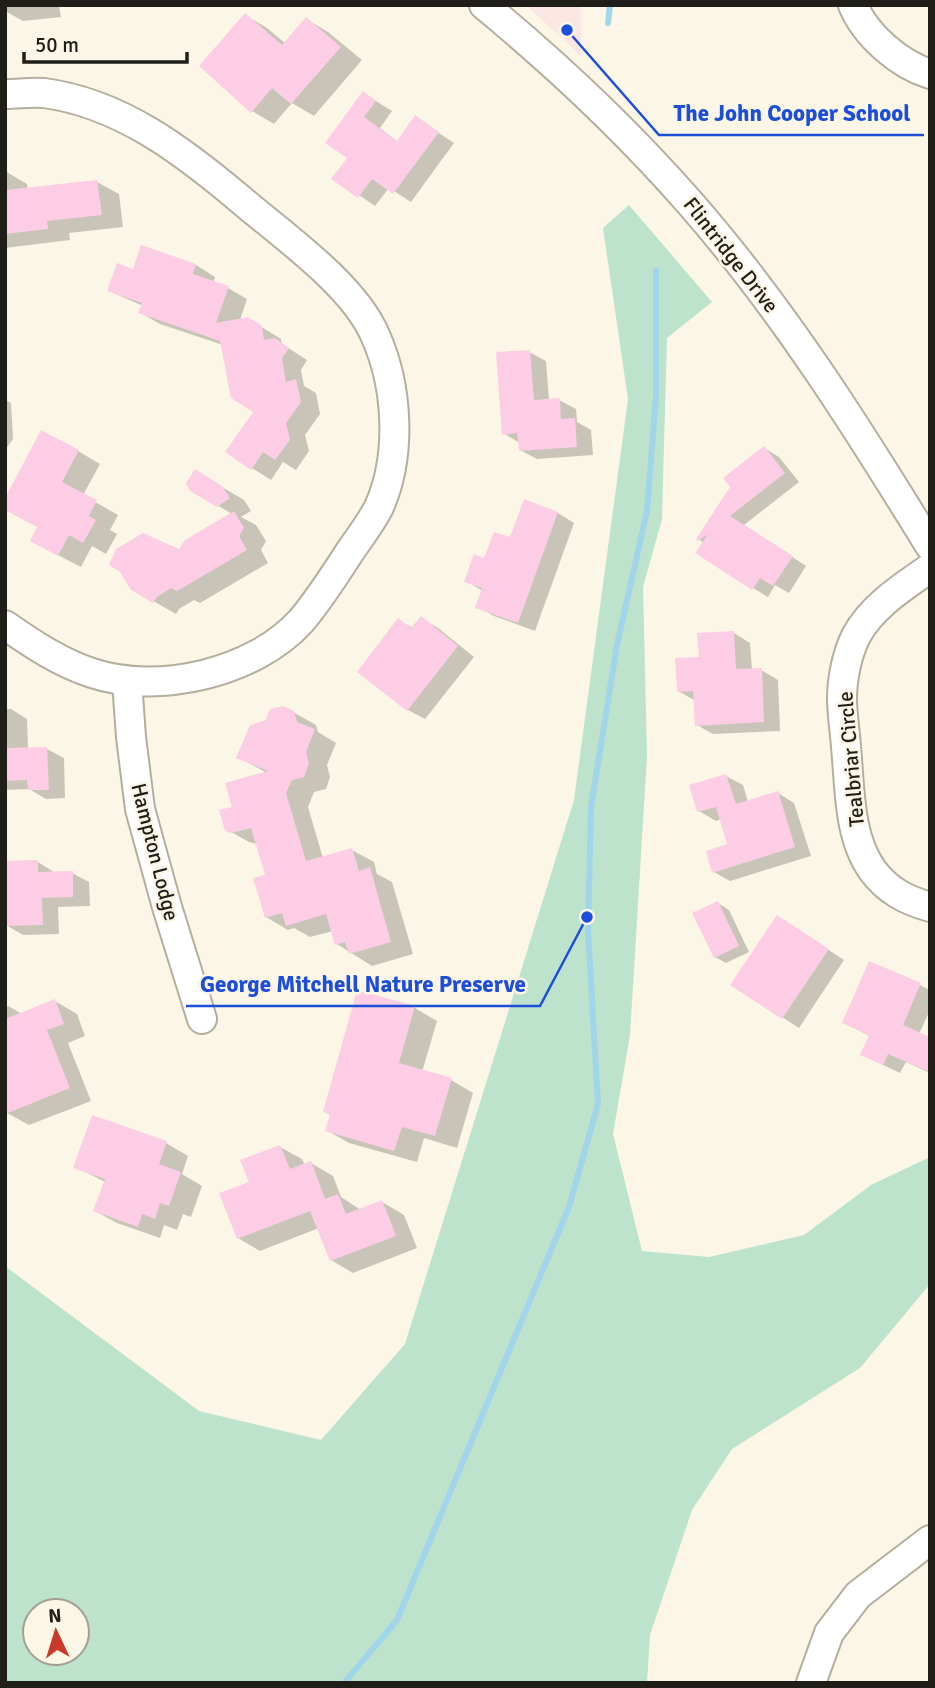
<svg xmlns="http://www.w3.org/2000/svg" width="935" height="1688" font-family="Signika,sans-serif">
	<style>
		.education { fill: #fce6e4 }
		.green { fill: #bde3cc; fill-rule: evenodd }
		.shadow { fill: #0003 }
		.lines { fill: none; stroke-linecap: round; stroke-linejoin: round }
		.stream { stroke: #a1d5e9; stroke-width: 6 }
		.building { fill: #fdcde5 }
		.minor-casing { stroke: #b3ae9e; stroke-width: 32 }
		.minor { stroke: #fff; stroke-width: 28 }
		.labels { text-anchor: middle; stroke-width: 5; stroke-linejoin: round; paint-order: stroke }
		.street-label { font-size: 21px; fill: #201e18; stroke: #fbf6e5 }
		.leader { fill: none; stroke: #1d4ed8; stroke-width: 2.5 }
		.callout-dot { fill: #1d4ed8; stroke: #fbf6e5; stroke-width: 2.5 }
		.callout-label { font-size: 23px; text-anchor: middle; font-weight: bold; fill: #1d4ed8; stroke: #fbf6e5; stroke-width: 5; stroke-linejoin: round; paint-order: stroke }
	</style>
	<rect width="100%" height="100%" fill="#fbf6e5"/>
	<path class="education" d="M 526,5 L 581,5 L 581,56 Z"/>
	<path class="green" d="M 629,205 L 712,302 L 667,338 L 662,519 L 643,587 L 647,756 L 630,1035 L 613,1134 L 642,1251 L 709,1257 L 804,1235 L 871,1185 L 930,1157 L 930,1284 L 860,1368 L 732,1449 L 692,1510 L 650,1635 L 647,1683 L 5,1683 L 5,1266 L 199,1411 L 321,1440 L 405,1344 L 574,800 L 628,399 L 603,228 ZM 35,1611 L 77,1611 L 77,1653 L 35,1653 Z"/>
	<path class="shadow" d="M 5,5 L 59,5 L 61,17 L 23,21 L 5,11 Z
		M 245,15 L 267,28 L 285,43 L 306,19 L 328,32 L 362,60 L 314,116 L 292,103 L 274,124 L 252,111 Z
		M 363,93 L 392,111 L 380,128 L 398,142 L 416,118 L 454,143 L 411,202 L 389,188 L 375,206 L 334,178 L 349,158 Z
		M 5,171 L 27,184 L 28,190 L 97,182 L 119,194 L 123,227 L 69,233 L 70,240 L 5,248 Z
		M 196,265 L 215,277 L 213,283 L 228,288 L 247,299 L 240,320 L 248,319 L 268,331 L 281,339 L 282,344 L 307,360 L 301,370 L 304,386 L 316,393 L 320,414 L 305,435 L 309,451 L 296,470 L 283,462 L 271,480 L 252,468 L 255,412 L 223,345 L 160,324 L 141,313 L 143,306 L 109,291 L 134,271 Z
		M 529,352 L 546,361 L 549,400 L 559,400 L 576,409 L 577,422 L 591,430 L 593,455 L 537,459 L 520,450 L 520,443 L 503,433 Z
		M 5,400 L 11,403 L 13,439 L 5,450 Z
		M 764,448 L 779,457 L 799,482 L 744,525 L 806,566 L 789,593 L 775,585 L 768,597 L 753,588 L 699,539 L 732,486 Z
		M 78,451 L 100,464 L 83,495 L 118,515 L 110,530 L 117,534 L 106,554 L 92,546 L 81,567 L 54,553 L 39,527 L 24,520 Z
		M 195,471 L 244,500 L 251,511 L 241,517 L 256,525 L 266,541 L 261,550 L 268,563 L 200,603 L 194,600 L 179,609 L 176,614 L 132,589 L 179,551 L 232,514 L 192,490 Z
		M 525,501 L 558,513 L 574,523 L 535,631 L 494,616 L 477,607 L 483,591 L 466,581 L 511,540 Z
		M 421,618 L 438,628 L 474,657 L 425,719 L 408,710 L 399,621 L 413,628 Z
		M 734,633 L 750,643 L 752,670 L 761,670 L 778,680 L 780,731 L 713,734 L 697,725 L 696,701 L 678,691 L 701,659 Z
		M 5,709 L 11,709 L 27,719 L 28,749 L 47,749 L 64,758 L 65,798 L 46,799 L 29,789 L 5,790 Z
		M 293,712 L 316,725 L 318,732 L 336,743 L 327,765 L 330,777 L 326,789 L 314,792 L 308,807 L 323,858 L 352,850 L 374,862 L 377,874 L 392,882 L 413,954 L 372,966 L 337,944 L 333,931 L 310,937 L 294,928 L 288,930 L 266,917 L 267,876 L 257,844 L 249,842 L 226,829 L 234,808 L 267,773 L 238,757 Z
		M 726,776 L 743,785 L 748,802 L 778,793 L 794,803 L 811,856 L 730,881 L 714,872 L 729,845 L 721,819 L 716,821 L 699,811 Z
		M 38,862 L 54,872 L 72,873 L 89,882 L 90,906 L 58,907 L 59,934 L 23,935 L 6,925 Z
		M 718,903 L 729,910 L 749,952 L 726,963 L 715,957 Z
		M 794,927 L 844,960 L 799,1028 L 732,985 Z
		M 920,985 L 930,990 L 930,1010 L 919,1034 L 930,1038 L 930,1073 L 906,1062 L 900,1073 L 862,1055 L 870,1036 L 844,1023 Z
		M 358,992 L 415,1008 L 437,1021 L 422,1072 L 451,1080 L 473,1093 L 457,1148 L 424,1138 L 417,1162 L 349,1143 L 328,1131 L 332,1116 L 325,1112 Z
		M 55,1001 L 77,1014 L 85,1036 L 68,1043 L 91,1101 L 29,1125 L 7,1113 L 5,1109 L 5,1008 L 8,1006 L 22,1014 Z
		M 93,1117 L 166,1143 L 188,1156 L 182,1174 L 202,1186 L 191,1217 L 183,1214 L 177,1230 L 164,1225 L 160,1238 L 117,1223 L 95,1211 L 105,1182 L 76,1167 Z
		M 280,1147 L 302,1159 L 305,1166 L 311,1163 L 333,1176 L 341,1197 L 361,1210 L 382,1202 L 404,1215 L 417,1248 L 353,1273 L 331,1260 L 319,1228 L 260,1251 L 238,1238 L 251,1183 Z"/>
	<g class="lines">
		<path class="stream" d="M 608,23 L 610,5
			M 344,1683 L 397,1620 L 569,1207 L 598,1104 L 588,930 L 591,807 L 617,645 L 647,511 L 656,395 L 656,271"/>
	</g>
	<path class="building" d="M 245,13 L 282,45 L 306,17 L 341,47 L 291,104 L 272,88 L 251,113 L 199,66 Z
		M 363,91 L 376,101 L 364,117 L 397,141 L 415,115 L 439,132 L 393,194 L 372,179 L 358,198 L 331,179 L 347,158 L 325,143 Z
		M 97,180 L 102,215 L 47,221 L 48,229 L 5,234 L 5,190 Z
		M 141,245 L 196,264 L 193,274 L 229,286 L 216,323 L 248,317 L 262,326 L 264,340 L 275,338 L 289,348 L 282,358 L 286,382 L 296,379 L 301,402 L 286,423 L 290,440 L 275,460 L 263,452 L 251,470 L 225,452 L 253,412 L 231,398 L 220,341 L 138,313 L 142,303 L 107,291 L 117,263 L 133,269 Z
		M 530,350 L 534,400 L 560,398 L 561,419 L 575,418 L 577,447 L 519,451 L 517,433 L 502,435 L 496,352 Z
		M 41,430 L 79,450 L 62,482 L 97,500 L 89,516 L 96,520 L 83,543 L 69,535 L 58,556 L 30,541 L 37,527 L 5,510 L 5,498 Z
		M 764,446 L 785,473 L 730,516 L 793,556 L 773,586 L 760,578 L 752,590 L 695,553 L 708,534 L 698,541 L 696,539 L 730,487 L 723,478 Z
		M 195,469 L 222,486 L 230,498 L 217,507 L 190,491 L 186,483 Z
		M 524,499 L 558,512 L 518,623 L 475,608 L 482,588 L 464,582 L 474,554 L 484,558 L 494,532 L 510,537 Z
		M 234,511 L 244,528 L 239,536 L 247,550 L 177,591 L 171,588 L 157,597 L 153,603 L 131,590 L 120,572 L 109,565 L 116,549 L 143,533 L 179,549 L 185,540 Z
		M 421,616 L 458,646 L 407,711 L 357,672 L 398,618 L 411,628 Z
		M 734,631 L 736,669 L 762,668 L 764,722 L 695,726 L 693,691 L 677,692 L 675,658 L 699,657 L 697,633 Z
		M 283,706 L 294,711 L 297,722 L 315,729 L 306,752 L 309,763 L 304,777 L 292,780 L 286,793 L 306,861 L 352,848 L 359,871 L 370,867 L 391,942 L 349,954 L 345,942 L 335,945 L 326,914 L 286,926 L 282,913 L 265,918 L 253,878 L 265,875 L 251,828 L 231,833 L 225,831 L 219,810 L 232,807 L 225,783 L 268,771 L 236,758 L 250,725 L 266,720 L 270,709 Z
		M 47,747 L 49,790 L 28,790 L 27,780 L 5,781 L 5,748 Z
		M 726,774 L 736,804 L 778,791 L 795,847 L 712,873 L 706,851 L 727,844 L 716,807 L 697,812 L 689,785 Z
		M 38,860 L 38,872 L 73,871 L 73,897 L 42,898 L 43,925 L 5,926 L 5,861 Z
		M 718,901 L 739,946 L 714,958 L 692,913 Z
		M 777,915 L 829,949 L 782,1019 L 730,985 Z
		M 869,961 L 921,983 L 903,1025 L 930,1037 L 930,1072 L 888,1054 L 883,1065 L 860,1055 L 869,1035 L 842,1023 Z
		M 357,990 L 415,1006 L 399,1063 L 452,1078 L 435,1136 L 402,1127 L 394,1151 L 325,1131 L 330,1114 L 323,1112 Z
		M 55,999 L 64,1024 L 47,1030 L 70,1088 L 5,1114 L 5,1019 Z
		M 92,1115 L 167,1141 L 159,1164 L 181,1172 L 169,1206 L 160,1203 L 155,1219 L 142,1214 L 138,1227 L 93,1211 L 105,1179 L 73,1168 Z
		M 280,1145 L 290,1169 L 311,1161 L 325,1199 L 338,1194 L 346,1214 L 382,1200 L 396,1236 L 330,1261 L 310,1211 L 237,1239 L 219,1193 L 249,1182 L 240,1160 Z"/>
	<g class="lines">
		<g class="minor-casing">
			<path id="minor" d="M 484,5 C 558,66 627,131 690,203 C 782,308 857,427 930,546
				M 853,5 C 866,36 899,64 930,74
				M 5,94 C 18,94 31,92 44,93 C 120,103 183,151 240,199 C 282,235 353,284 375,335 C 398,386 402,455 379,507 C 371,523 359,538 349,553 C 334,576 319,600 301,621 C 254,673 158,695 92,673 C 61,663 32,644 5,625
				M 930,568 C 903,587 872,606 856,636 C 847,654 842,679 842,699 C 842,714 845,731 846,747 C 850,787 848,837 873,871 C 888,891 906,900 930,907
				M 127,681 L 131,737 L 140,809 L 167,907 L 202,1019
				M 811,1683 L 829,1633 L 858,1595 L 930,1540"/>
		</g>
		<use href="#minor" class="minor"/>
	</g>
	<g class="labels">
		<g class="street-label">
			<text transform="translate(731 255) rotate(52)" y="7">Flintridge Drive</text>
			<text transform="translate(851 759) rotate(-95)" y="7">Tealbriar Circle</text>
			<text transform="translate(155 852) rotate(76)" y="7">Hampton Lodge</text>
		</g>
	</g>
	<path class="leader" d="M567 30L659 135H924M587 917L540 1006H186"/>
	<g class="callout-dot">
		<circle cx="567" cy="30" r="7"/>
		<circle cx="587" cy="917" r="7"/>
	</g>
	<g class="callout-label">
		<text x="792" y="121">The John Cooper School</text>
		<text x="363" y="992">George Mitchell Nature Preserve</text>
	</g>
	<rect width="935" height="1688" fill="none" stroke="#201e18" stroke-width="14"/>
	<g transform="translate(56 1632) rotate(356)"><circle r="33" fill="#fbf6e5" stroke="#a3a093" stroke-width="2"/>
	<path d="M0-5L12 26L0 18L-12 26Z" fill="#c73a2a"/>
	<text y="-10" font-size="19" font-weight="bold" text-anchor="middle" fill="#201e18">N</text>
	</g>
	<path d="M24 52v10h163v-10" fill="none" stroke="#201e18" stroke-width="3.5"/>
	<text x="35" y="52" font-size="21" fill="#201e18" stroke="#fbf6e5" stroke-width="5" paint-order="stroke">50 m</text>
</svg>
